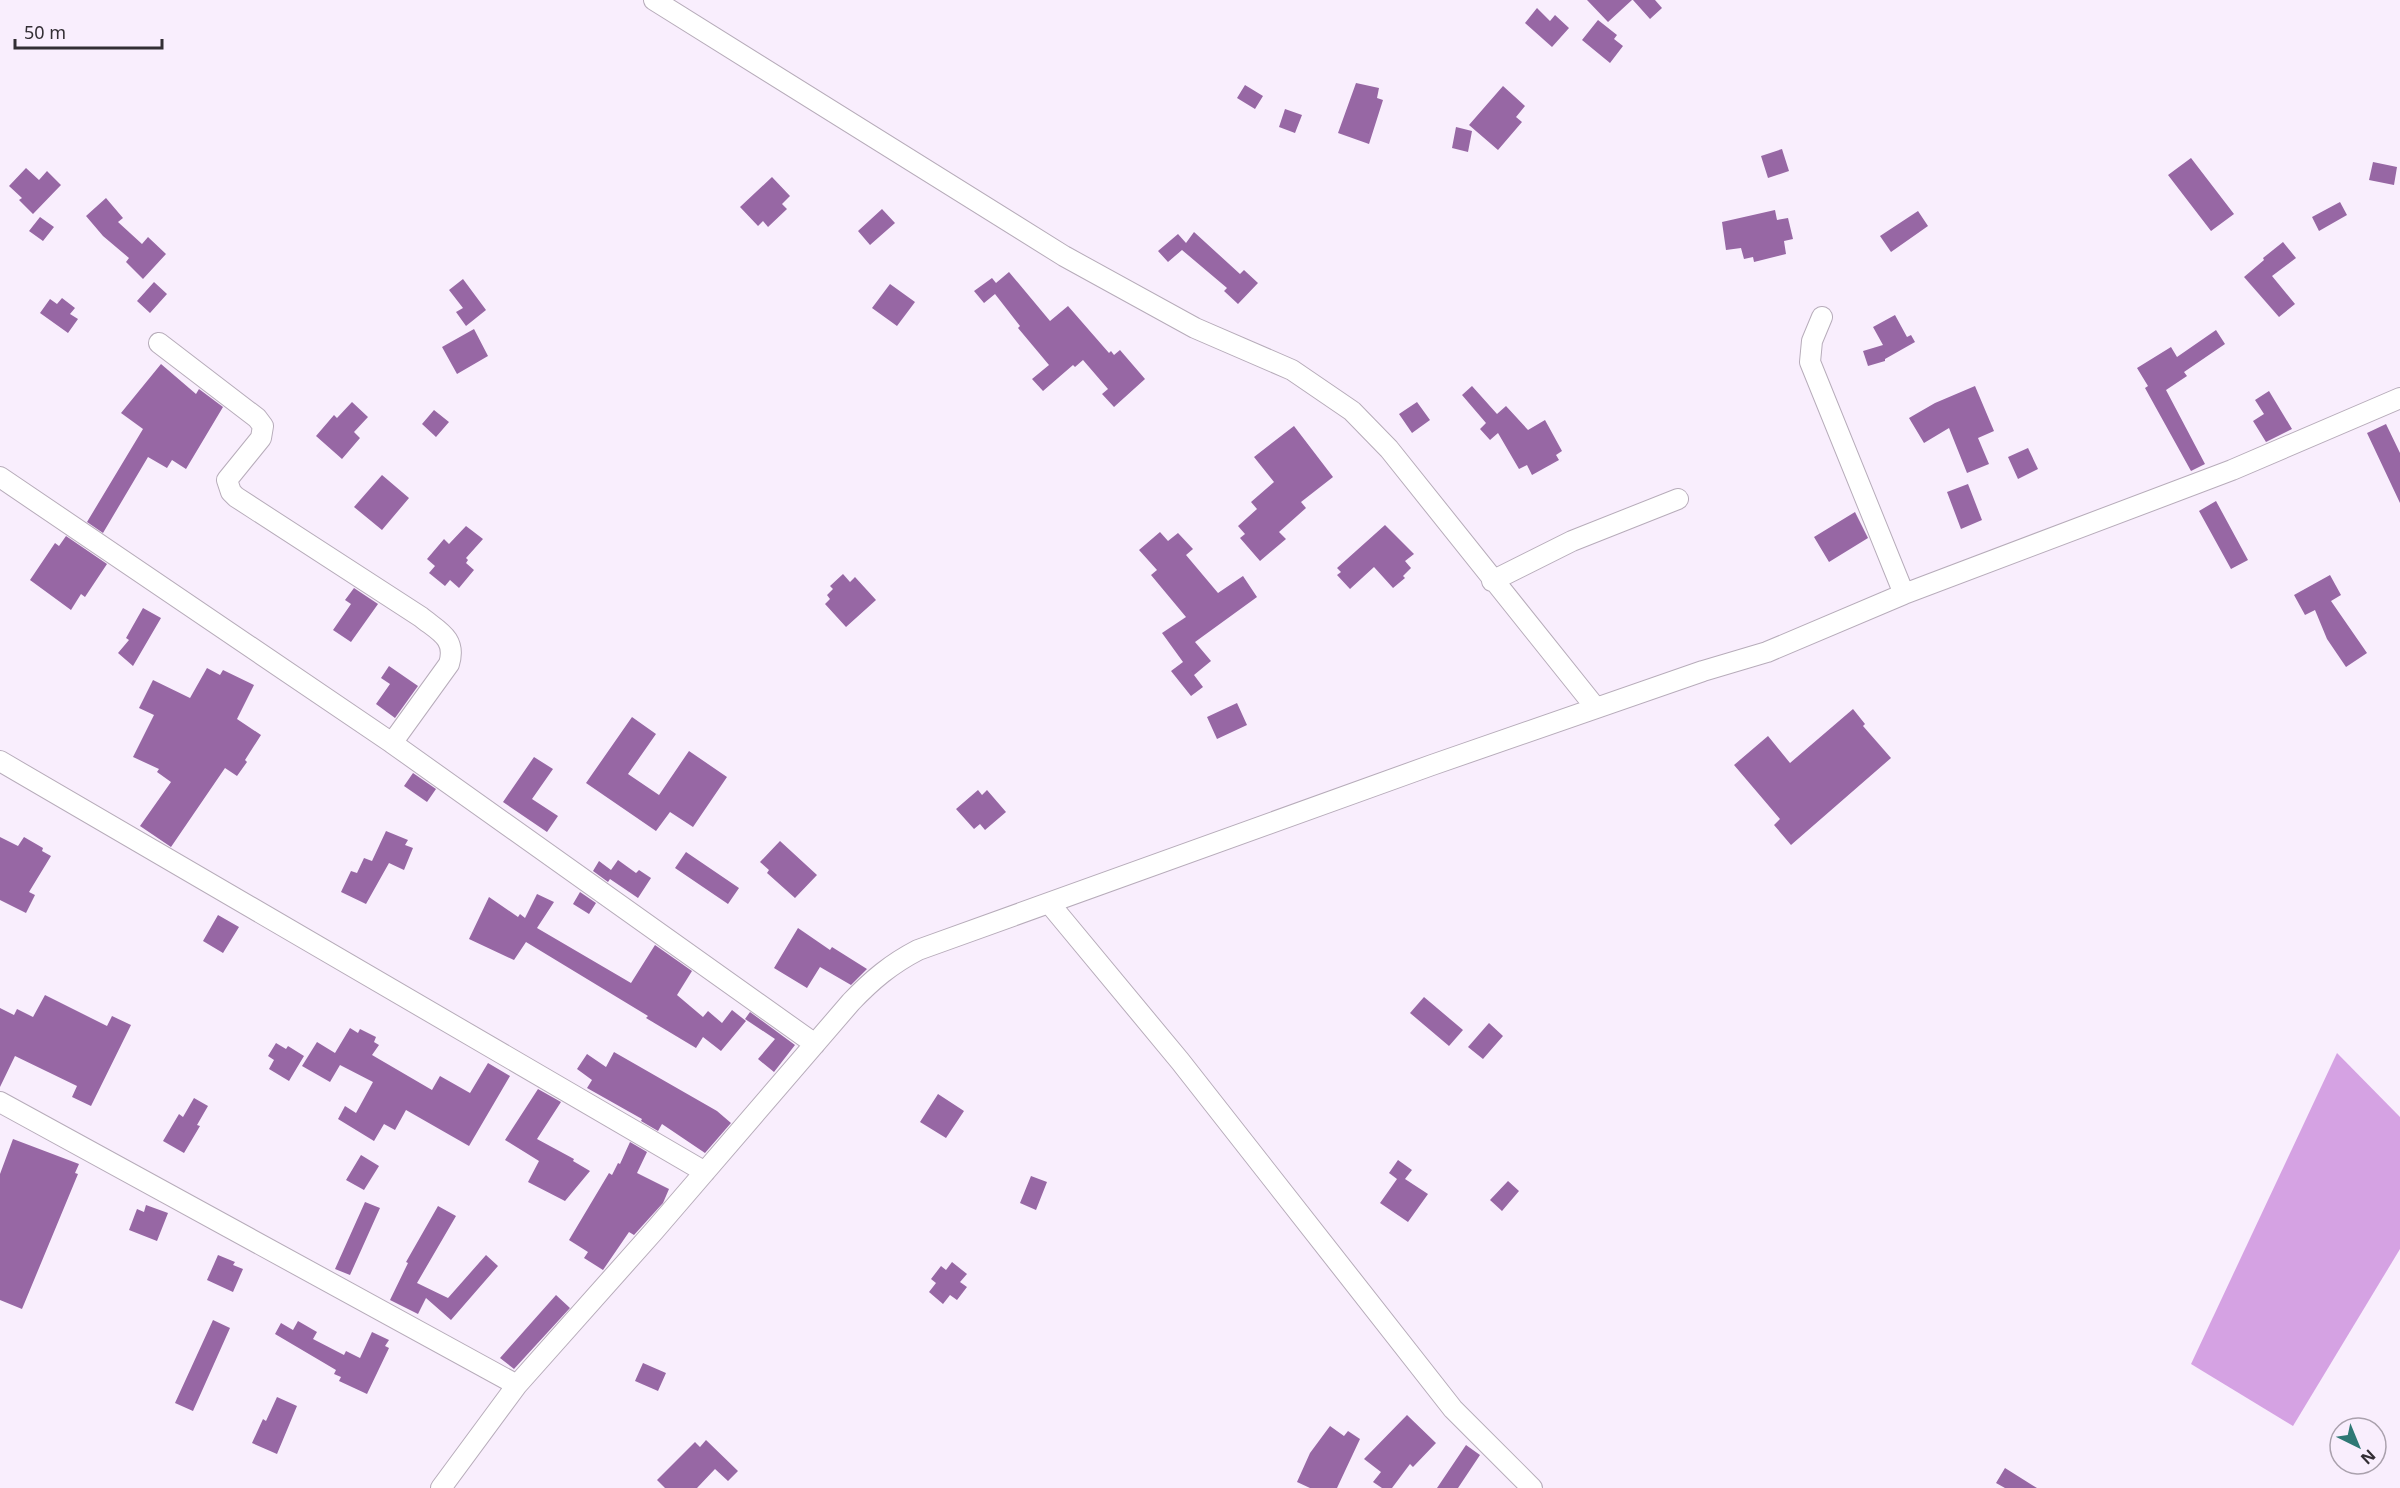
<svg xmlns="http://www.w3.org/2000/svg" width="2400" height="1488" font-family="'Noto Sans',sans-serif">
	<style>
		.forest { fill: #d5a2e3 }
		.building { fill: #9767a4 }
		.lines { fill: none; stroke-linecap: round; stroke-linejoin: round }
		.street-casing { stroke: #b7acba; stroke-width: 22 }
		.street { stroke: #fff; stroke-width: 20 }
	</style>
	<rect width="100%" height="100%" fill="#f9eefd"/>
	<path class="forest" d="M 2337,1053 L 2400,1117 L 2400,1249 L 2293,1426 L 2191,1364 Z"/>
	<path class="building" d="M 1587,0 L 1632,0 L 1608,22 Z
		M 1633,0 L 1655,0 L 1662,8 L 1650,19 Z
		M 1537,8 L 1550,21 L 1555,15 L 1569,28 L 1552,47 L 1525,23 Z
		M 1598,20 L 1617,35 L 1614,39 L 1623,46 L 1610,63 L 1582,40 Z
		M 1356,83 L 1379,88 L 1377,98 L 1383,100 L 1369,144 L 1338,133 Z
		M 1245,85 L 1263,96 L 1255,109 L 1237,98 Z
		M 1503,86 L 1525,106 L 1516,117 L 1522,122 L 1498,150 L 1469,125 Z
		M 1285,109 L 1302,115 L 1295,133 L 1279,127 Z
		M 1456,127 L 1472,131 L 1468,152 L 1452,148 Z
		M 1782,149 L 1789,171 L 1768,178 L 1761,156 Z
		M 2191,158 L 2234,214 L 2211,231 L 2168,175 Z
		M 2373,162 L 2397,167 L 2394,185 L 2369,180 Z
		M 26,168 L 39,180 L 47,171 L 61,185 L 33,214 L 19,200 L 22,198 L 9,186 Z
		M 772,177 L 790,196 L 782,204 L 787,209 L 768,227 L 763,221 L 758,226 L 740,207 Z
		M 106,198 L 123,218 L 118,222 L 142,244 L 148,237 L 166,254 L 143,279 L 126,262 L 129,258 L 103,236 L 86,216 Z
		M 2340,202 L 2347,215 L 2319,231 L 2312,217 Z
		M 882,209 L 895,223 L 870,245 L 858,231 Z
		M 1775,210 L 1777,220 L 1788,218 L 1793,239 L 1784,241 L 1786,254 L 1754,262 L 1753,257 L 1744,259 L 1741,248 L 1726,250 L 1722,222 Z
		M 1918,211 L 1928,226 L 1891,252 L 1880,236 Z
		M 40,217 L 54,227 L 43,241 L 29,231 Z
		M 1194,232 L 1240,274 L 1244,270 L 1258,283 L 1238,304 L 1224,291 L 1227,288 L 1182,250 L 1168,262 L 1158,251 L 1178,234 L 1186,243 Z
		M 2283,242 L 2296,258 L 2272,276 L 2295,304 L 2279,317 L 2244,277 L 2264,260 L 2263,258 Z
		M 1009,272 L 1050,321 L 1068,306 L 1109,353 L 1111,351 L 1114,355 L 1120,350 L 1145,379 L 1114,407 L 1102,394 L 1108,389 L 1083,360 L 1075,367 L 1073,365 L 1043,391 L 1032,379 L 1049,365 L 1018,328 L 1020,326 L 995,294 L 984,303 L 974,291 L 992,278 L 996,283 Z
		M 463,279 L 486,310 L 466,326 L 456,312 L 463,308 L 449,290 Z
		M 154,282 L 167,294 L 150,313 L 137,301 Z
		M 890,284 L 915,302 L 897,326 L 872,308 Z
		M 62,298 L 75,308 L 70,314 L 78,319 L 68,333 L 40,313 L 50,299 L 57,304 Z
		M 1895,315 L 1907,337 L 1911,335 L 1915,342 L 1885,359 L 1885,361 L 1868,366 L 1863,351 L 1883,345 L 1873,327 Z
		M 474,329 L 488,356 L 457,374 L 442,347 Z
		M 2216,330 L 2225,344 L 2184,372 L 2187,376 L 2166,390 L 2205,464 L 2191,471 L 2145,388 L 2148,386 L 2137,368 L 2171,347 L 2177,357 Z
		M 161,364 L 196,394 L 199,389 L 223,407 L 186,469 L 172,460 L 167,468 L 148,457 L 103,533 L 87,522 L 143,429 L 121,413 Z
		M 1472,386 L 1497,414 L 1506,406 L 1528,430 L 1545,420 L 1562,451 L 1556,455 L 1559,460 L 1532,475 L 1527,465 L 1519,469 L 1498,433 L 1490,440 L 1480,429 L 1486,423 L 1462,395 Z
		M 1975,386 L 1994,431 L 1978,438 L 1989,464 L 1967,473 L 1949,428 L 1924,443 L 1909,418 L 1935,403 Z
		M 2269,391 L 2292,429 L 2266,442 L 2253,421 L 2264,414 L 2255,400 Z
		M 352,402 L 368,417 L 354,432 L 360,438 L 342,459 L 316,436 L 334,415 L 337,418 Z
		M 1417,402 L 1430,420 L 1412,433 L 1399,414 Z
		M 434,410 L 449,422 L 436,437 L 422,424 Z
		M 2386,424 L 2400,453 L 2400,503 L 2367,433 Z
		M 1294,426 L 1333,477 L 1301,502 L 1306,508 L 1279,532 L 1286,539 L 1260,561 L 1240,538 L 1245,534 L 1238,526 L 1257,509 L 1251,502 L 1274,482 L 1254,457 Z
		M 2028,448 L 2038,469 L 2018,479 L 2008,457 Z
		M 382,475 L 409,498 L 382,530 L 354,507 Z
		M 1968,484 L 1982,520 L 1961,529 L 1947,492 Z
		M 2216,501 L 2248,560 L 2231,569 L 2199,511 Z
		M 1855,512 L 1868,538 L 1829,562 L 1814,537 Z
		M 1385,525 L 1414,554 L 1405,561 L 1411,568 L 1403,576 L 1405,578 L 1393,588 L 1374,567 L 1350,589 L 1337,575 L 1341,572 L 1337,568 Z
		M 466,526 L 483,539 L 466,558 L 468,560 L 466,563 L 474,570 L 459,588 L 450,580 L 445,586 L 429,573 L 435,566 L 427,559 L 444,539 L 449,544 Z
		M 1160,532 L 1168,541 L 1178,533 L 1193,549 L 1186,555 L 1218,593 L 1243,576 L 1257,597 L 1195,642 L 1211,661 L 1194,675 L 1203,687 L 1191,696 L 1171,671 L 1183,662 L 1162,633 L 1186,617 L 1151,575 L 1157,570 L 1139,550 Z
		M 66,536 L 107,564 L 85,597 L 81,594 L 71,610 L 30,580 L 55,543 L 59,546 Z
		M 843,574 L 850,582 L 855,577 L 876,600 L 846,627 L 825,604 L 830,599 L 827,595 L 833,589 L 830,586 Z
		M 2330,575 L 2341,595 L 2331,601 L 2367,653 L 2346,667 L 2327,639 L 2315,610 L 2305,615 L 2294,595 Z
		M 354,588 L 378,604 L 351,642 L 333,630 L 351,604 L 345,600 Z
		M 143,608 L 161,618 L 133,666 L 118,653 L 129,640 L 126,638 Z
		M 389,666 L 418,686 L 395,718 L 376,704 L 390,684 L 381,678 Z
		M 207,668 L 220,675 L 223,670 L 254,685 L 237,719 L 261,735 L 245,760 L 247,762 L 237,776 L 225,768 L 171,847 L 140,826 L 171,782 L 157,772 L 159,769 L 133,757 L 154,715 L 139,708 L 153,680 L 190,698 Z
		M 1237,703 L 1247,725 L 1217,739 L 1207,717 Z
		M 1853,709 L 1865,724 L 1863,726 L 1891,758 L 1791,845 L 1774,825 L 1780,819 L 1734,765 L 1768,736 L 1790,763 Z
		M 632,717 L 656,734 L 628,774 L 659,795 L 689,751 L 727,777 L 693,827 L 670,812 L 656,831 L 586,783 Z
		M 534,757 L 553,769 L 532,799 L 558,816 L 547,832 L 503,802 Z
		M 413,773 L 436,789 L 427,802 L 404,786 Z
		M 978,790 L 982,795 L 987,790 L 1006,812 L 985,830 L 980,824 L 974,829 L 956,809 Z
		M 386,831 L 408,840 L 405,845 L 413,848 L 404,870 L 389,863 L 366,904 L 341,892 L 351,871 L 357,873 L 364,858 L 372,861 Z
		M 0,837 L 18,846 L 24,837 L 43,848 L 42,851 L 51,856 L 29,892 L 35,895 L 26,913 L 0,900 Z
		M 780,841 L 817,875 L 795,898 L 767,873 L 769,870 L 760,862 Z
		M 686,852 L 739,888 L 728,904 L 675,868 Z
		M 618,860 L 636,873 L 639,870 L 651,878 L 638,898 L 610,879 L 608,882 L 593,871 L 599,861 L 611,870 Z
		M 580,892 L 596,903 L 589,914 L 573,904 Z
		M 537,894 L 554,902 L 537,928 L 631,983 L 655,945 L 692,971 L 677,995 L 703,1017 L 708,1011 L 722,1023 L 732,1010 L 746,1021 L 721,1051 L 703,1037 L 696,1048 L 646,1018 L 648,1016 L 526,942 L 514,960 L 469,939 L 489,897 L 518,917 L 520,914 L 525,918 Z
		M 218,915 L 239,927 L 223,953 L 203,941 Z
		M 798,928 L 830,950 L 832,947 L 867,969 L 851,985 L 820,967 L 807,988 L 774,968 Z
		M 45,995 L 107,1026 L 112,1016 L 131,1025 L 91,1106 L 72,1097 L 77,1086 L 15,1056 L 0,1087 L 0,1008 L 14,1015 L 17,1009 L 33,1017 Z
		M 1424,997 L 1463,1030 L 1449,1046 L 1410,1013 Z
		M 750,1012 L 795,1045 L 774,1072 L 758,1059 L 775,1039 L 745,1019 Z
		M 1489,1023 L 1503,1036 L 1483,1059 L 1468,1047 Z
		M 350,1028 L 358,1033 L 360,1029 L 376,1037 L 374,1042 L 379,1045 L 372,1055 L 432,1090 L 440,1076 L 470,1093 L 488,1063 L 510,1076 L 469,1146 L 406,1110 L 395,1130 L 384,1124 L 374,1141 L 338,1119 L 345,1106 L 356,1113 L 373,1082 L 340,1065 L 330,1082 L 302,1066 L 317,1042 L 335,1053 Z
		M 276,1043 L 286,1049 L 288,1046 L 304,1056 L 289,1081 L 269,1069 L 274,1060 L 268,1056 Z
		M 614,1052 L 717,1111 L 731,1123 L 705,1153 L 662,1124 L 658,1131 L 641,1121 L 642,1119 L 587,1088 L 592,1080 L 577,1069 L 587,1054 L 606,1067 Z
		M 538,1089 L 561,1102 L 537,1139 L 574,1159 L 573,1161 L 590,1171 L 565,1201 L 528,1182 L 539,1161 L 505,1140 Z
		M 938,1094 L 964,1111 L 946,1138 L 920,1122 Z
		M 194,1098 L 208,1106 L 197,1125 L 200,1126 L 184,1153 L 163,1141 L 179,1114 L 183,1117 Z
		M 13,1139 L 79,1164 L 75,1173 L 78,1174 L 22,1309 L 0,1300 L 0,1174 Z
		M 630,1142 L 647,1152 L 637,1173 L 669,1189 L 663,1203 L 634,1235 L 629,1232 L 603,1270 L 584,1258 L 588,1252 L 569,1240 L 609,1173 L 612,1175 L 618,1163 L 620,1164 Z
		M 361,1155 L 379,1166 L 364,1190 L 346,1180 Z
		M 1398,1160 L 1412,1170 L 1405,1179 L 1428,1194 L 1408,1222 L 1380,1203 L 1397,1179 L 1389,1173 Z
		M 1031,1176 L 1047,1182 L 1036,1210 L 1020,1203 Z
		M 1508,1181 L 1519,1191 L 1502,1211 L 1490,1200 Z
		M 365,1202 L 380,1208 L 350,1275 L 335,1269 Z
		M 146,1205 L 168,1213 L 157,1241 L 129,1230 L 137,1209 L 144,1212 Z
		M 438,1206 L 456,1216 L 417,1283 L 448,1298 L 486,1255 L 498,1266 L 451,1320 L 426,1298 L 418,1314 L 390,1300 L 408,1263 L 406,1262 Z
		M 218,1255 L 235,1262 L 233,1265 L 243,1269 L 233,1292 L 207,1280 Z
		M 952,1262 L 967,1274 L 960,1282 L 967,1287 L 957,1300 L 950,1295 L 943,1304 L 929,1292 L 936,1283 L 931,1279 L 941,1266 L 946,1270 Z
		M 556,1295 L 570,1308 L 514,1369 L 500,1358 Z
		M 213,1320 L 230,1328 L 193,1411 L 175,1403 Z
		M 298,1321 L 317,1332 L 313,1339 L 344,1355 L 346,1351 L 360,1358 L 372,1332 L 389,1340 L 385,1346 L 389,1348 L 367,1394 L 339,1381 L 341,1377 L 334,1374 L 336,1370 L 275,1334 L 281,1323 L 293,1330 Z
		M 643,1363 L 666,1373 L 658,1391 L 635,1381 Z
		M 277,1397 L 297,1406 L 277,1454 L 252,1443 L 263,1419 L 266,1421 Z
		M 1407,1415 L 1436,1443 L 1413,1467 L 1410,1464 L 1392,1488 L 1382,1488 L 1373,1482 L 1381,1472 L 1364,1459 Z
		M 1330,1426 L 1344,1436 L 1348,1431 L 1360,1439 L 1337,1488 L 1310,1488 L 1297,1482 L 1310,1453 Z
		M 706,1440 L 738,1471 L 728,1481 L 715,1469 L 697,1488 L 665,1488 L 657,1480 L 695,1442 L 700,1447 Z
		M 1466,1445 L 1480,1455 L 1458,1488 L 1437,1488 Z
		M 2005,1468 L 2037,1488 L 2005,1488 L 1996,1483 Z"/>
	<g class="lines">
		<g class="street-casing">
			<path id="street" d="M 654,0 L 1064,256 L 1195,328 L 1292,370 L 1352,411 L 1389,449 L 1596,708
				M 1822,317 L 1812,341 L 1810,362 L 1904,594
				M 159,343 L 257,418 L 263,426 L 261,438 L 227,480 L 231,492 L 236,497 L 421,617 C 438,631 457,638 449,664 L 392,743
				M 0,477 L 392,743 L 815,1044
				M 1492,581 L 1572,541 L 1678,499
				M 0,761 L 705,1172
				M 1049,903 L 1180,1061 L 1453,1409 L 1532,1488
				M 0,1102 L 517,1385
				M 441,1488 L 517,1385 L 654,1231 L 851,1002 C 872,980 891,964 918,950 L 1432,765 L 1703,671 L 1767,652 L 1904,594 L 2232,470 L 2400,398"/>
		</g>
		<use href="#street" class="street"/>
	</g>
	<g transform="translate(2358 1446) rotate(137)"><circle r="28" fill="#f9eefd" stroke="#aaa1ad" stroke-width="1.5"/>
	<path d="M0-4.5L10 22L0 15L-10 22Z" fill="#2f7875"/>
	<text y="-9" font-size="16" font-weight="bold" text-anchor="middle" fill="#332e34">N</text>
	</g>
	<path d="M15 39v9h147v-9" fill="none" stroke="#332e34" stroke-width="3"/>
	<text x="24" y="39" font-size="18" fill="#332e34" stroke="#f9eefd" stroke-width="4.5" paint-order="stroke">50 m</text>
</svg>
